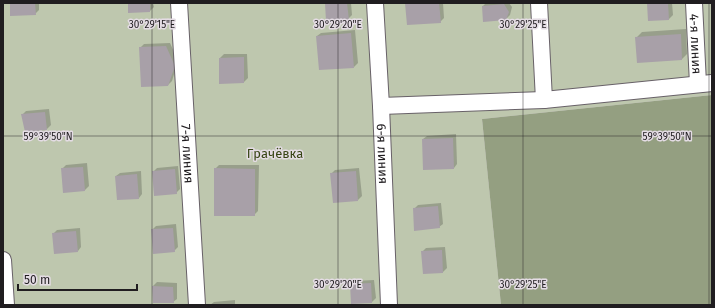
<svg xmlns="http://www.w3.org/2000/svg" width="715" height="308" font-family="'Fira Sans',sans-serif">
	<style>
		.green { fill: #bec7ae }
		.forest { fill: #949f81 }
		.shadow { fill: #0003 }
		.building { fill: #a8a0a8 }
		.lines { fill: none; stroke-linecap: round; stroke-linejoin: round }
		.minor-casing { stroke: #686168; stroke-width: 18 }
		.minor { stroke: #fff; stroke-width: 16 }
		.ticks { fill: none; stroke: #201d20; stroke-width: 1; stroke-opacity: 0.45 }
		.labels { text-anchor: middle; stroke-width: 3; stroke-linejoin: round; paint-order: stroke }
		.street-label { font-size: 13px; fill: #201d20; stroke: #e4dce4 }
		.park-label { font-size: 13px; fill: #364413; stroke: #e4dce4 }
		.ticks-label { font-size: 10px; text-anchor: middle; fill: #201d20; stroke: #e4dce4; stroke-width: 3; stroke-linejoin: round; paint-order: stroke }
	</style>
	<rect width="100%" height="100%" fill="#e4dce4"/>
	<path class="green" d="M 3,3 L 712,3 L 712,95 L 482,119 L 501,305 L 3,305 Z"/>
	<path class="forest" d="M 712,95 L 712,305 L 501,305 L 482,119 Z"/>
	<path class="shadow" d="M 11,3 L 39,3 L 39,10 L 35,14 Z
		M 129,3 L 153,3 L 154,7 L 150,11 L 129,12 Z
		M 326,3 L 351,3 L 352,15 L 348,19 Z
		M 406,3 L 443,3 L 444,18 L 440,22 Z
		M 486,3 L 509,3 L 512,7 L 510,15 L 506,19 L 483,6 Z
		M 648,3 L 672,3 L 673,15 L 669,19 L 649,20 Z
		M 686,29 L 687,54 L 682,59 L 638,62 L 636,38 L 642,32 Z
		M 355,30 L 358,63 L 354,67 L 317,36 L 321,33 Z
		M 170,43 L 178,61 L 172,81 L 168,85 L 140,48 L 144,44 Z
		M 224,54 L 247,54 L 248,78 L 244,82 L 220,58 Z
		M 49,109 L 51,125 L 47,129 L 22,115 L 26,111 Z
		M 456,134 L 457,164 L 454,168 L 423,139 L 427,136 Z
		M 87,163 L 89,186 L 85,190 L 64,192 L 62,169 L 66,165 Z
		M 219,165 L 259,165 L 258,211 L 254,215 L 215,169 Z
		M 178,166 L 180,189 L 176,193 L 153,172 L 157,168 Z
		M 359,168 L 362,196 L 358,200 L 331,174 L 335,170 Z
		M 141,171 L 142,194 L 139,198 L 116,176 L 120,173 Z
		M 441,203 L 443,224 L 439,227 L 414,209 L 418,205 Z
		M 176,224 L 178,247 L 174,251 L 152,230 L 156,226 Z
		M 80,228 L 81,247 L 78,251 L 53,234 L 57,230 Z
		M 445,247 L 447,268 L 443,272 L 422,252 L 426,248 Z
		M 374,280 L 376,298 L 372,302 L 351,285 L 355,281 Z
		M 157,282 L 177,283 L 177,299 L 173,302 L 154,302 L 153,286 Z
		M 235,300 L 235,305 L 210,305 L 214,302 Z"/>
	<path class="building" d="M 10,3 L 35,3 L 36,15 L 10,16 Z
		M 128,3 L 150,3 L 150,12 L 128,13 Z
		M 325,3 L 347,3 L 349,20 L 326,21 Z
		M 405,3 L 439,3 L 441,23 L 407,25 Z
		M 647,3 L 668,3 L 669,20 L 648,21 Z
		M 504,4 L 509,12 L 506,20 L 483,22 L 482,6 Z
		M 351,33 L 354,68 L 319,70 L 316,36 Z
		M 681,34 L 682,60 L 637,63 L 635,37 Z
		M 166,46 L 175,66 L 168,86 L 141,87 L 139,47 Z
		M 244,57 L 244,83 L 219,84 L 219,58 Z
		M 45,112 L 47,130 L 25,132 L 21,114 Z
		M 453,138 L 454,169 L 423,170 L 422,139 Z
		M 83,167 L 85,191 L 63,193 L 61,168 Z
		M 214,168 L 255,169 L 255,216 L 214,216 Z
		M 175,169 L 177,194 L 154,196 L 152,171 Z
		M 356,171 L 358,201 L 333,203 L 330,173 Z
		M 137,174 L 139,199 L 117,200 L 115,176 Z
		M 438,206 L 440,228 L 414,231 L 413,208 Z
		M 173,228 L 175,252 L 153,254 L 151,229 Z
		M 76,231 L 78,252 L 54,254 L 52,233 Z
		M 442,250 L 443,273 L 423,274 L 421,251 Z
		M 371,283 L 372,303 L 351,304 L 350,284 Z
		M 152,286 L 173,287 L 174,303 L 153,303 Z"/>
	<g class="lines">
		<g class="minor-casing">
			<g id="minor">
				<path id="s1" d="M 179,3 L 197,305"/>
				<path id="s2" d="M 375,3 L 381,106 L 389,305"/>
				<path d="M 539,3 L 544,100"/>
				<path id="s3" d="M 694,3 L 698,84"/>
				<path d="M 381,106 L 544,100 L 712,83"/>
				<path d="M 3,260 L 6,305"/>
			</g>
		</g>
		<use href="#minor" class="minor"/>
	</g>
	<path class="ticks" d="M 152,3 L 152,305M 338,3 L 338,305M 523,3 L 523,305M 709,3 L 709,305M 3,136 L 712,136"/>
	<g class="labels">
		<g class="street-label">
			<text dy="5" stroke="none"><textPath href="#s3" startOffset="41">4-я линия</textPath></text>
			<text dy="5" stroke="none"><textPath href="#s1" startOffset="151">7-я линия</textPath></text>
			<text dy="5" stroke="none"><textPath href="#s2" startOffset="151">6-я линия</textPath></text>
		</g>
		<g class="park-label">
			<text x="275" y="158">Грачёвка</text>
		</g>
	</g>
	<g class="ticks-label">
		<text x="152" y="28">30°29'15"E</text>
		<text x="338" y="28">30°29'20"E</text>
		<text x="523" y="28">30°29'25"E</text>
		<text x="48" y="140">59°39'50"N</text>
		<text x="667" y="140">59°39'50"N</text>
		<text x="338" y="288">30°29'20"E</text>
		<text x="523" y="288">30°29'25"E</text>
	</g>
	<rect width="715" height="308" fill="none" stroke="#201d20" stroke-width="8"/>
	<path d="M18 284v6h119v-6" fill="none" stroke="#201d20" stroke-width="2"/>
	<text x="24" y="284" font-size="12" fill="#201d20" stroke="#e4dce4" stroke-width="3" paint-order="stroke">50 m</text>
</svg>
